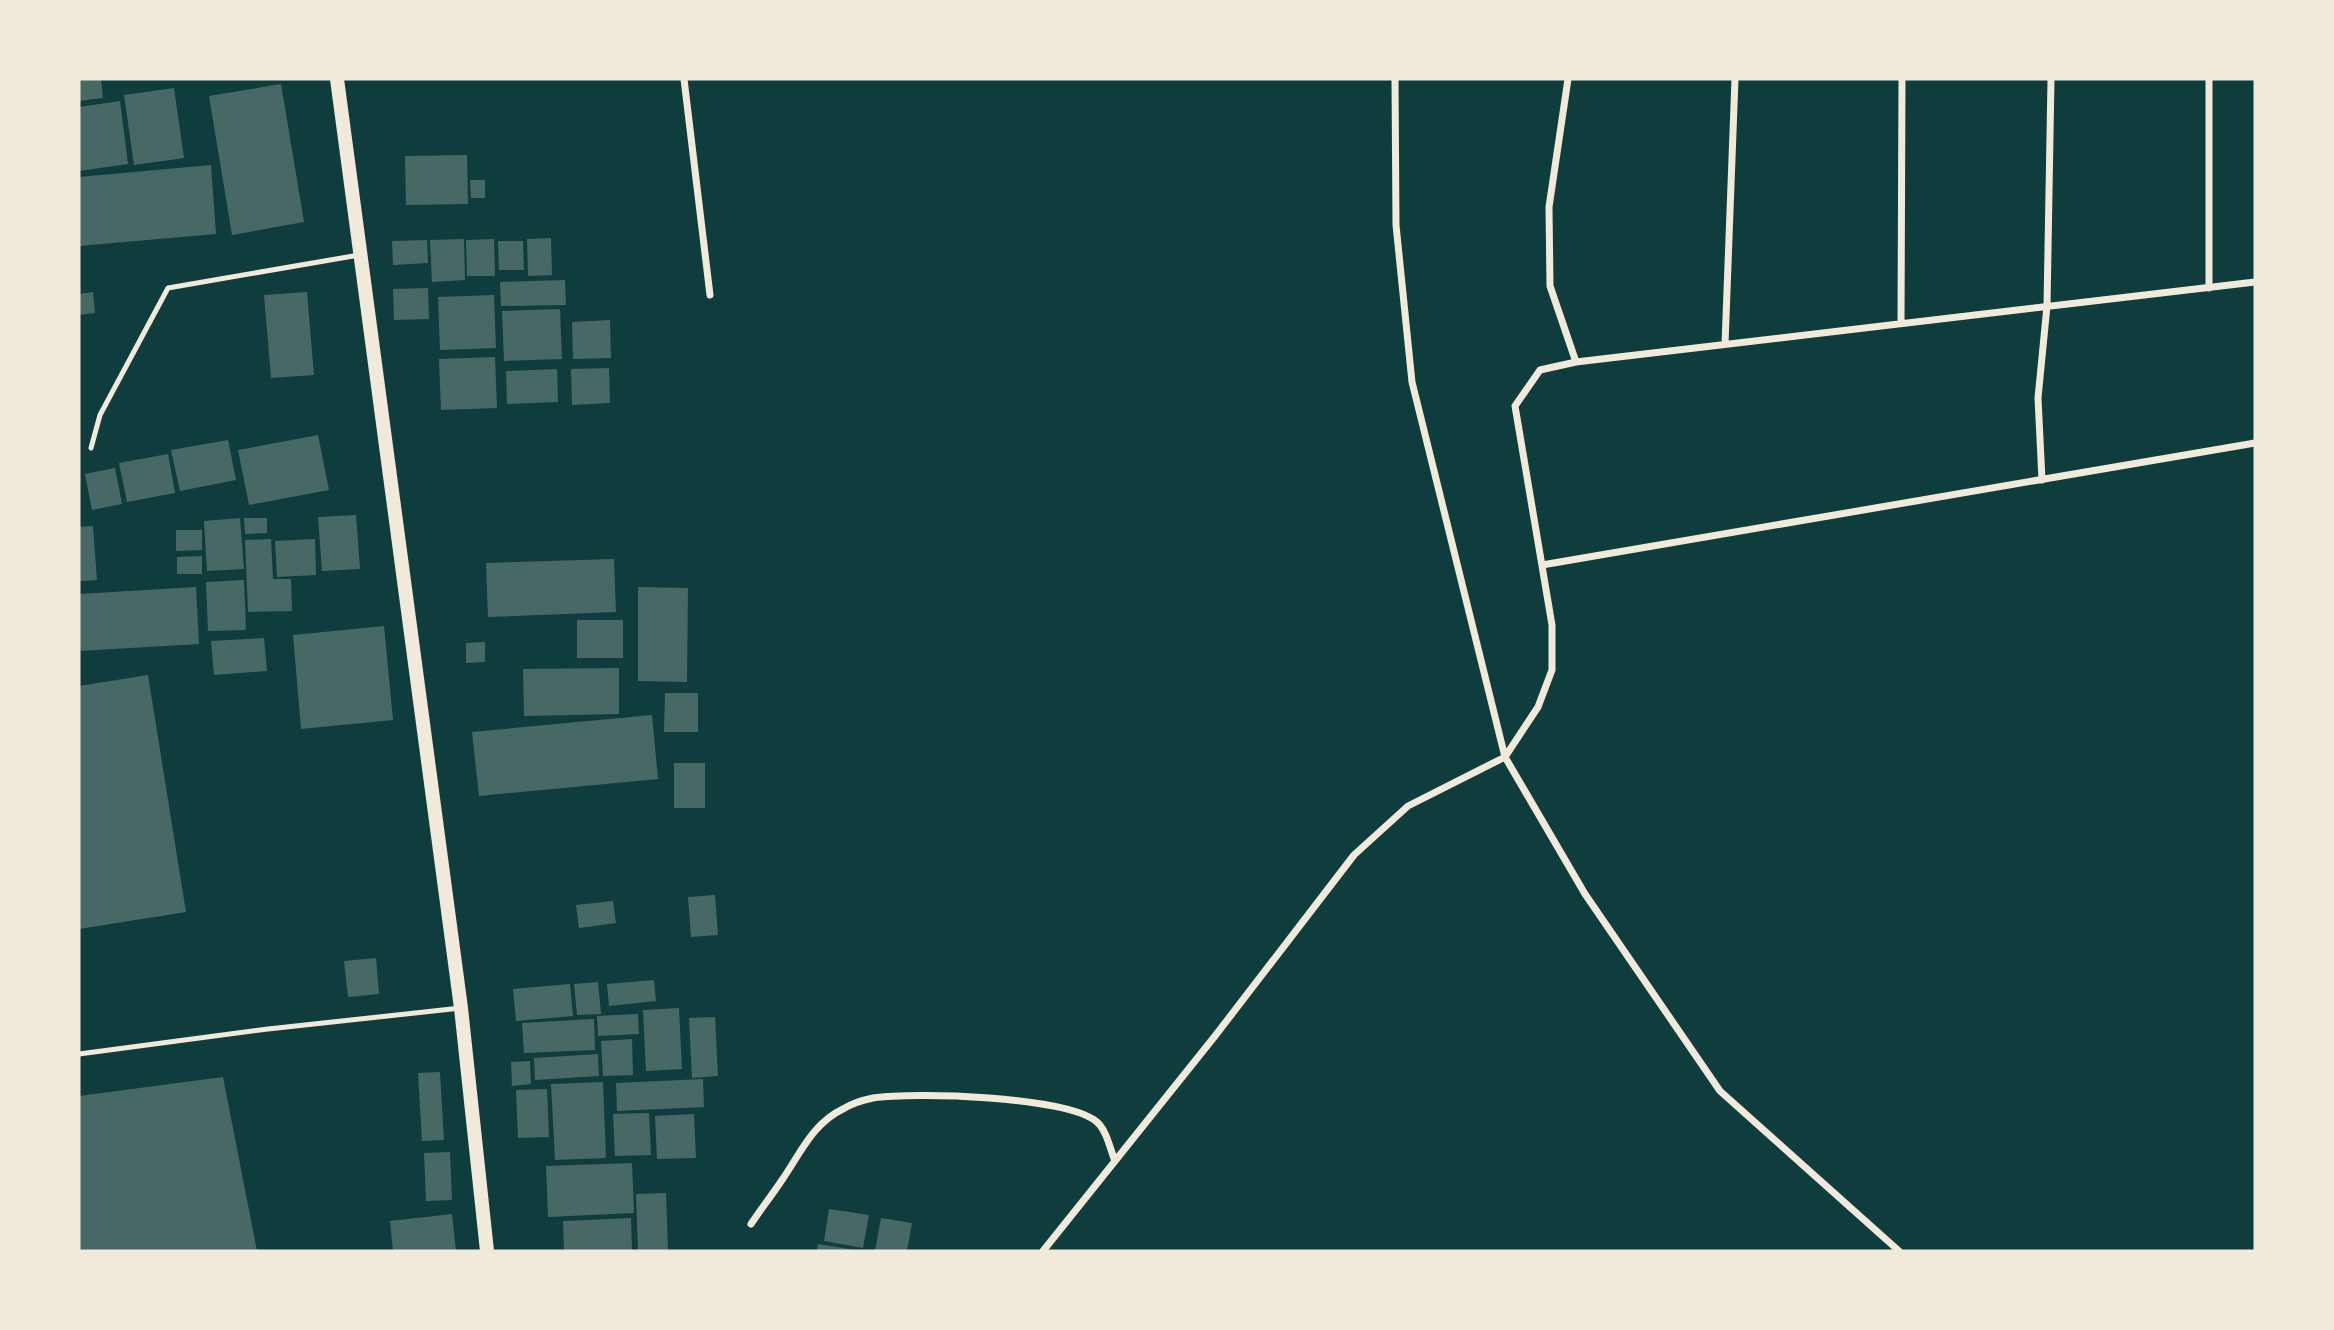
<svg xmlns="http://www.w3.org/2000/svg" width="2334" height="1330" font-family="'Roboto Condensed',sans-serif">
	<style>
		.building { fill: #486865 }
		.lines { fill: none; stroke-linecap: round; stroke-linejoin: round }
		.service { stroke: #f1e9da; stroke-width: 5 }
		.minor { stroke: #f1e9da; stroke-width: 7 }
		.secondary { stroke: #f1e9da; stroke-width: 14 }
	</style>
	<rect width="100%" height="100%" fill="#0f3d3e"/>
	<path class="building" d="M 79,79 L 101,79 L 103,98 L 79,101 Z
		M 281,84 L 304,222 L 232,235 L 209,96 Z
		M 174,88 L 184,158 L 134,165 L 124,95 Z
		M 120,101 L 128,164 L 79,171 L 79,107 Z
		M 467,155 L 468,204 L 406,205 L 405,156 Z
		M 211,165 L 216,234 L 79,246 L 79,177 Z
		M 470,180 L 485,180 L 485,198 L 471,198 Z
		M 551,238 L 552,275 L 528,276 L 527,239 Z
		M 464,239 L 465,280 L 432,282 L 430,240 Z
		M 494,239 L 495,276 L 467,276 L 466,240 Z
		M 427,240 L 428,263 L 393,265 L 392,241 Z
		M 498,241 L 523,241 L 524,270 L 499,270 Z
		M 565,280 L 566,305 L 501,306 L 500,282 Z
		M 428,288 L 429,319 L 394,320 L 393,289 Z
		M 93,292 L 95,313 L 79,315 L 79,294 Z
		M 307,292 L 314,375 L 271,378 L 264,295 Z
		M 494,295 L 496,348 L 440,350 L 438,297 Z
		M 560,309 L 562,359 L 504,361 L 502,311 Z
		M 610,320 L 611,358 L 573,359 L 572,322 Z
		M 495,357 L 497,408 L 441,410 L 439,359 Z
		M 609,368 L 610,403 L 572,405 L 571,369 Z
		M 557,369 L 558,402 L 507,404 L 506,371 Z
		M 318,435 L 329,490 L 249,505 L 238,450 Z
		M 228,440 L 236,480 L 180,491 L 171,450 Z
		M 168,454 L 175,493 L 127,502 L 119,463 Z
		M 115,468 L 122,504 L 92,510 L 85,474 Z
		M 356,515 L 360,569 L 322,571 L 318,517 Z
		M 240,518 L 244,569 L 207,571 L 204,521 Z
		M 244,518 L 267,518 L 267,533 L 245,534 Z
		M 93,526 L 97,580 L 79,581 L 79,527 Z
		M 176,530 L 202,530 L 202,550 L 176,551 Z
		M 271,539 L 273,579 L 291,579 L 292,611 L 248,612 L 245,540 Z
		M 315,539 L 316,575 L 277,577 L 275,541 Z
		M 202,556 L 202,574 L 177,574 L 177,557 Z
		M 614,559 L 616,612 L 488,617 L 486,563 Z
		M 244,580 L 246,630 L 208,631 L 206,582 Z
		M 196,587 L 199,644 L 79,651 L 79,594 Z
		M 638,587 L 688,588 L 687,682 L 638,681 Z
		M 577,620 L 623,620 L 623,658 L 577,658 Z
		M 384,626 L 393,720 L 301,729 L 293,635 Z
		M 264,638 L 267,671 L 214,675 L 211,641 Z
		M 485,642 L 485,662 L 466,663 L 466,643 Z
		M 619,668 L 619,714 L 524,716 L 523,669 Z
		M 148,675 L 186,912 L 79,929 L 79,686 Z
		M 665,693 L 698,693 L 698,732 L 664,732 Z
		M 652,715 L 658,779 L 479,796 L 472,732 Z
		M 674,763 L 705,763 L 705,808 L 674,808 Z
		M 715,895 L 718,935 L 691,937 L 688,897 Z
		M 613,901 L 616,923 L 579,928 L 576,905 Z
		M 376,958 L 379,994 L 348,997 L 344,961 Z
		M 654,980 L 656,1001 L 609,1006 L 607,984 Z
		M 598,982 L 601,1014 L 577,1015 L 574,984 Z
		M 570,984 L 573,1016 L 516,1021 L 513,989 Z
		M 679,1008 L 682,1069 L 646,1071 L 643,1010 Z
		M 638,1014 L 639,1034 L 598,1036 L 597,1016 Z
		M 715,1017 L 718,1076 L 692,1078 L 689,1018 Z
		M 594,1019 L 595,1050 L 524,1053 L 522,1023 Z
		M 632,1039 L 633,1075 L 603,1076 L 601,1041 Z
		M 598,1054 L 599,1076 L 535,1080 L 534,1058 Z
		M 530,1061 L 531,1084 L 512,1086 L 511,1062 Z
		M 440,1072 L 444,1140 L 422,1141 L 418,1073 Z
		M 223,1077 L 257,1251 L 79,1251 L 79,1096 Z
		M 703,1079 L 704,1107 L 617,1111 L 616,1083 Z
		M 603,1082 L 606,1158 L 555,1160 L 551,1084 Z
		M 547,1089 L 549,1137 L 518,1138 L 516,1090 Z
		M 649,1113 L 651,1155 L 615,1156 L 613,1114 Z
		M 694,1114 L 696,1158 L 657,1159 L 655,1116 Z
		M 450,1152 L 452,1200 L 426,1201 L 424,1153 Z
		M 632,1163 L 634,1213 L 548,1217 L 546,1166 Z
		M 666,1193 L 668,1251 L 638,1251 L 636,1194 Z
		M 829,1209 L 869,1215 L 863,1248 L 824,1241 Z
		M 452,1214 L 456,1251 L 393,1251 L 390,1221 Z
		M 631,1218 L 632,1251 L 564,1251 L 563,1221 Z
		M 881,1218 L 912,1223 L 907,1251 L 875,1251 Z
		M 818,1244 L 855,1250 L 855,1251 L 817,1251 Z"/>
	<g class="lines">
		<path class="service" d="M 91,448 L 100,415 L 168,288 L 359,255
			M 79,1054 L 268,1029 L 461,1008"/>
		<path class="minor" d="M 684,79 L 710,295
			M 1395,79 L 1396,225 L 1412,382 L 1505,757 L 1585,894 L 1720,1091 L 1899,1251
			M 1568,79 L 1549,207 L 1550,286 L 1576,362
			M 2209,288 L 2209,79
			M 1901,323 L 1902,79
			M 1725,344 L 1735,79
			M 2042,480 L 2038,398 L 2047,306 L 2051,79
			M 1542,565 L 2255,443
			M 751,1224 C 761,1209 772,1195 782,1180 C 800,1154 813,1123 843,1109 C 851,1104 863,1100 873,1098 C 914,1092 1067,1096 1097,1122 C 1107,1131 1110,1149 1115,1161
			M 1043,1251 L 1215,1036 L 1354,855 L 1408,806 L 1505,757 L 1538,707 L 1552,670 L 1552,625 L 1515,406 L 1540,370 L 1576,362 L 2255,282"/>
		<path class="secondary" d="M 337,79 L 461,1008 L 487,1251"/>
	</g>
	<rect width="2334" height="1330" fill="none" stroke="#f1e9da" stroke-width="161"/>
</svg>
